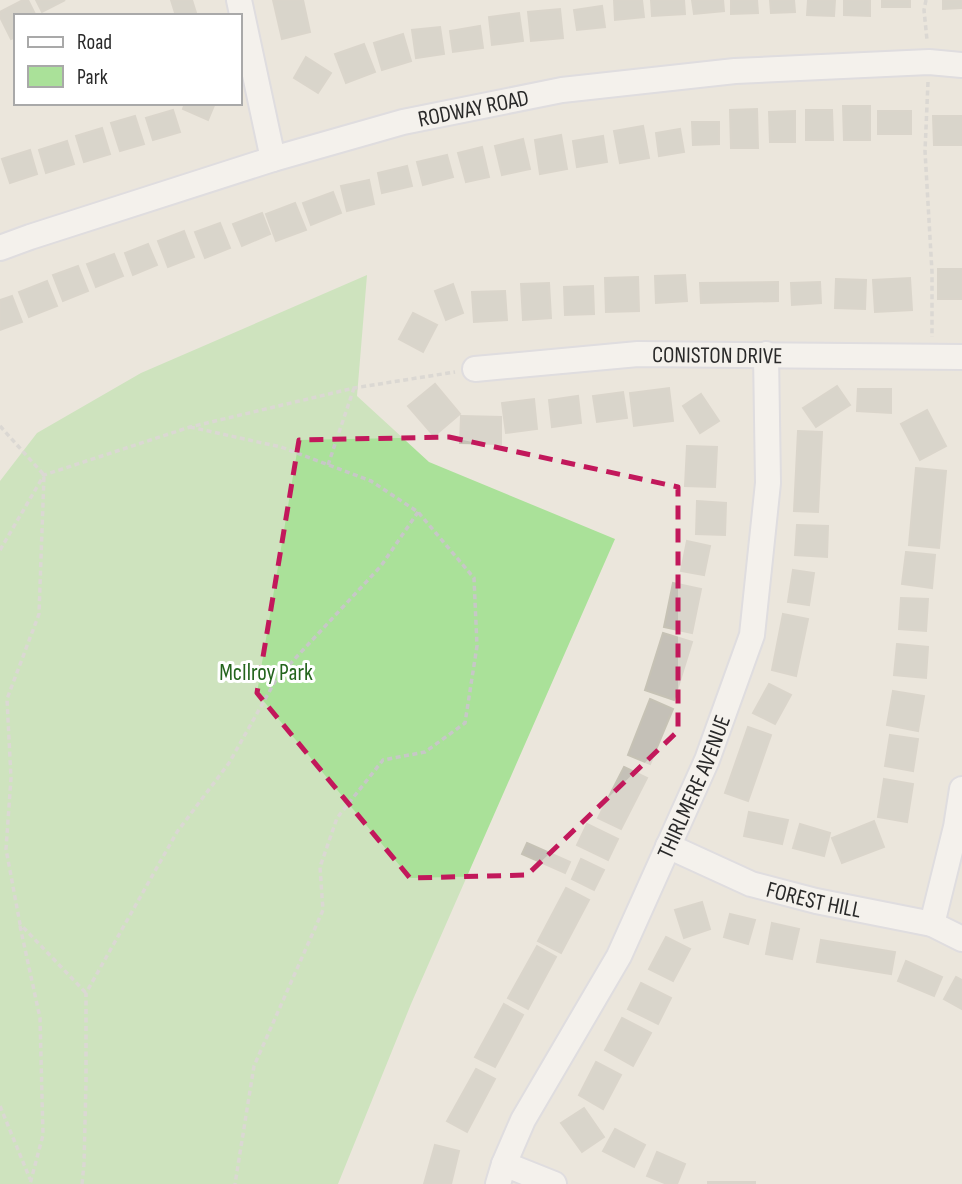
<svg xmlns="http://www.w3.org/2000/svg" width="962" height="1184" font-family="'Sofia Sans Condensed',sans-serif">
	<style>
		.green { fill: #aae199 }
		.building { fill: #c4c0b7; stroke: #c6c2b5; stroke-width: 2 }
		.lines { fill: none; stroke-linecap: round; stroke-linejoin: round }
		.street-casing { stroke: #d1d2e2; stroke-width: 28 }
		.path { stroke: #c7c7c7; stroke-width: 3.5; stroke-dasharray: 5 3.5; stroke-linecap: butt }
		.street { stroke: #fff; stroke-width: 24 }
		.marked { fill: none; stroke: #c2185b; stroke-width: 5; stroke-dasharray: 14 9; stroke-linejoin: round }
		.labels { text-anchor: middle; stroke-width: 6; stroke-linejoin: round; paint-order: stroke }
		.street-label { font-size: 23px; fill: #292929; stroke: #fff }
		.park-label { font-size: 23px; fill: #23641c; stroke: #fff }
	</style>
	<rect width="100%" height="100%" fill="#ebe6dc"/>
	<path class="green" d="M 367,275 L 357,396 L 429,462 L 615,539 L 411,1004 L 338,1184 L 0,1184 L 0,481 L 37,433 L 141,373 Z"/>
	<path class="building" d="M 23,0 L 28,0 L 36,16 L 16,16 L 16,37 L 11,39 L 0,17 L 0,12 Z
		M 36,0 L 65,0 L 42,12 Z
		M 171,0 L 192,0 L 197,16 L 176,16 Z
		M 273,0 L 303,0 L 310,32 L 282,39 Z
		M 614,0 L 642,0 L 644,17 L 615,20 Z
		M 651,0 L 684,0 L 685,14 L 652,16 Z
		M 692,0 L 723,0 L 724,11 L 694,14 Z
		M 731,0 L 757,0 L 758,13 L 731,14 Z
		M 770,0 L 794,0 L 795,12 L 771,13 Z
		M 808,0 L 835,0 L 834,16 L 807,15 Z
		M 844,0 L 870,0 L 870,16 L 844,15 Z
		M 882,0 L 910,0 L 910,7 L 882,7 Z
		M 943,0 L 962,0 L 962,8 L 943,9 Z
		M 602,6 L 605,27 L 577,30 L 574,10 Z
		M 560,9 L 563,38 L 531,41 L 528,12 Z
		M 519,13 L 523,41 L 492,45 L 489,17 Z
		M 480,26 L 483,48 L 453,52 L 450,31 Z
		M 440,27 L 444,54 L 416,58 L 412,30 Z
		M 403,34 L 411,61 L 382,70 L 374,43 Z
		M 364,44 L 375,72 L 346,83 L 335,54 Z
		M 306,57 L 331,73 L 318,93 L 294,78 Z
		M 185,103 L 215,103 L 208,120 L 183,109 Z
		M 843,106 L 870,106 L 870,140 L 844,140 Z
		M 757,109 L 758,148 L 731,148 L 730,110 Z
		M 173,110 L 180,132 L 153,140 L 146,118 Z
		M 806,110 L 832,110 L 833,140 L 806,140 Z
		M 795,111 L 795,142 L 770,142 L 769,112 Z
		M 878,111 L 911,111 L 911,134 L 878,134 Z
		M 135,116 L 144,144 L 120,151 L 111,123 Z
		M 933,116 L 961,116 L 961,145 L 934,145 Z
		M 692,122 L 719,122 L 719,144 L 693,145 Z
		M 643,126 L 649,158 L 620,163 L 614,131 Z
		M 102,128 L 110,154 L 84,162 L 76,136 Z
		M 680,129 L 684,152 L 659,156 L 656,133 Z
		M 561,135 L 567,169 L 540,174 L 535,140 Z
		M 603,136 L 607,162 L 577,167 L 573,141 Z
		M 523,139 L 530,169 L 502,175 L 495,146 Z
		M 67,141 L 74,164 L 46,173 L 39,150 Z
		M 482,147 L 489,177 L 466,182 L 458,153 Z
		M 30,150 L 37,174 L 10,183 L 2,159 Z
		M 447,155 L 453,177 L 423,185 L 417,162 Z
		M 407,166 L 412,186 L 382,193 L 378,173 Z
		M 369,180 L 374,204 L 347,211 L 341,186 Z
		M 333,192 L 341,213 L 311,225 L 303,203 Z
		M 295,203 L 306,230 L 276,241 L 266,214 Z
		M 262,213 L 270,234 L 242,246 L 233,224 Z
		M 220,223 L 230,248 L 205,258 L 195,232 Z
		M 184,231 L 194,257 L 168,267 L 158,241 Z
		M 148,244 L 157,265 L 133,275 L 125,253 Z
		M 114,254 L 123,276 L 96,287 L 87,264 Z
		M 78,266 L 88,291 L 63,301 L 53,275 Z
		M 938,269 L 962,269 L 962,299 L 938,299 Z
		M 685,275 L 687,301 L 656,303 L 655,276 Z
		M 638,277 L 639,311 L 606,312 L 605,278 Z
		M 910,278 L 912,310 L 875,312 L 873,280 Z
		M 836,279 L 866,280 L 865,309 L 835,308 Z
		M 47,281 L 57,306 L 29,317 L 19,292 Z
		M 778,282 L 778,301 L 701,303 L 700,283 Z
		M 820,282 L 821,303 L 792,305 L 791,283 Z
		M 549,283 L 551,318 L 523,320 L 521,284 Z
		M 453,284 L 463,313 L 446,320 L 435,291 Z
		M 593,286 L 594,314 L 565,315 L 564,287 Z
		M 505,291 L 507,320 L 474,322 L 472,292 Z
		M 12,296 L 22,322 L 0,330 L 0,300 Z
		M 413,313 L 437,325 L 423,352 L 399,339 Z
		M 435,384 L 460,414 L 434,436 L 408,406 Z
		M 837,386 L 850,405 L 816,427 L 803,408 Z
		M 669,388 L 673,421 L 634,426 L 630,393 Z
		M 858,389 L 891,389 L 891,413 L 857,411 Z
		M 623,392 L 627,418 L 597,422 L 593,396 Z
		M 701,394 L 719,421 L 700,433 L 683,406 Z
		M 578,396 L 581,423 L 552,427 L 549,400 Z
		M 534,399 L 537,429 L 506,433 L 502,403 Z
		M 927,410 L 946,446 L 920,460 L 901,424 Z
		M 461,416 L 501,417 L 501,444 L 460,443 Z
		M 798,431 L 822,432 L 818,512 L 794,511 Z
		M 687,446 L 717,447 L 715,487 L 685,486 Z
		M 916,468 L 946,471 L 939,548 L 909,545 Z
		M 697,501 L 726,503 L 725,535 L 696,534 Z
		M 797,525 L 828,526 L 827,557 L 795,555 Z
		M 687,541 L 710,546 L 704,575 L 681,571 Z
		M 906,552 L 935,555 L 932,588 L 902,584 Z
		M 793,570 L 814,573 L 809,605 L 788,602 Z
		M 673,583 L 701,589 L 692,633 L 664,627 Z
		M 901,598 L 928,599 L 926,631 L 899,629 Z
		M 783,614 L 808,619 L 796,676 L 772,670 Z
		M 663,633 L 692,642 L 674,700 L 645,690 Z
		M 897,644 L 928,647 L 926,678 L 894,675 Z
		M 769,684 L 791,695 L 775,724 L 753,713 Z
		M 893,691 L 924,696 L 918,731 L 887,725 Z
		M 650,699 L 673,709 L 650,764 L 628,755 Z
		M 748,727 L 771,735 L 748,801 L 725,793 Z
		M 890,735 L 918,739 L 913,771 L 885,766 Z
		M 624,767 L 647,778 L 621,829 L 598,818 Z
		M 884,779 L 913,784 L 907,822 L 878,817 Z
		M 749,812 L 788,820 L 782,844 L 744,836 Z
		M 874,821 L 884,847 L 842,863 L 832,838 Z
		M 587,824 L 618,839 L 608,860 L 577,845 Z
		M 800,824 L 830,833 L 824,856 L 793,848 Z
		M 527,843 L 570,862 L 565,873 L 522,854 Z
		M 581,859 L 604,870 L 594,890 L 572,879 Z
		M 566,888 L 589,900 L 561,953 L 538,941 Z
		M 702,902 L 710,929 L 684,938 L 675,910 Z
		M 730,914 L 755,920 L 748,944 L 724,937 Z
		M 772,923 L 799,929 L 792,959 L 766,954 Z
		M 666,937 L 690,949 L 673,981 L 649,969 Z
		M 821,940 L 895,952 L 891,974 L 817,962 Z
		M 537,946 L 556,957 L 528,1009 L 508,998 Z
		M 906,961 L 942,977 L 934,996 L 898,981 Z
		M 956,977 L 962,980 L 962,1009 L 944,999 Z
		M 641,983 L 671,998 L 658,1024 L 628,1009 Z
		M 504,1004 L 523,1015 L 495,1067 L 475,1057 Z
		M 622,1018 L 651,1033 L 633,1066 L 605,1050 Z
		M 596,1062 L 621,1075 L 603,1109 L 579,1095 Z
		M 476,1069 L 495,1079 L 467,1132 L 447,1121 Z
		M 584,1108 L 604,1137 L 582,1152 L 561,1123 Z
		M 615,1129 L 645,1145 L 634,1167 L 603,1151 Z
		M 435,1145 L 459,1151 L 451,1184 L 424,1184 Z
		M 657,1152 L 685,1164 L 677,1184 L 667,1184 L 647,1176 Z
		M 708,1182 L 755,1182 L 755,1184 L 708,1184 Z"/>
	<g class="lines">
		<g class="street-casing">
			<g id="street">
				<path d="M 239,0 L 273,159"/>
				<path id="s1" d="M 0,248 L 30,237 L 273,159 L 403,122 L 562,90 L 735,71 L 929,62 L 962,65"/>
				<path id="s2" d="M 475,369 L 638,354 L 962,357"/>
				<path id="s3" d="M 668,846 L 751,884 L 816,901 L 932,924 L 962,939"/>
				<path d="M 932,924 L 956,827 L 962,789"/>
				<path d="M 504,1164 L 554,1184"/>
				<path id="s4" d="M 498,1184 L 504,1164 L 523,1120 L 619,956 L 707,760 L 752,635 L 768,483 L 766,354"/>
			</g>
		</g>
		<path class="path" d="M 926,0 L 924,10 L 927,40
			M 928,82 L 925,151 L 932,272 L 932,337
			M 0,426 L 44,475 L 39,614 L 7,699 L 11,778 L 6,849 L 20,924 L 86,993
			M 190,427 L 281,447 L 371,481 L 418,512 L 474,578 L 477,646 L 465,723 L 425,752 L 383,760 L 337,818 L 320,867 L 323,910 L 254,1066 L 235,1184
			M 328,465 L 354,388
			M 0,550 L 44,475 L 190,427 L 354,388 L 455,372
			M 20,926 L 40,1018 L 43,1135 L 30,1184
			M 0,1106 L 30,1179
			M 82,1184 L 84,1164 L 86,1082 L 86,993 L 177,832 L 229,763 L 277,678 L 381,566 L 418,512"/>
		<use href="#street" class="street"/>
	</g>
	<path d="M0 0H962V1184H0ZM 449,437 L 678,487 L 678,731 L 527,875 L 410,878 L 257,693 L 299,440 Z" fill="#ebe6dc" fill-opacity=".55" fill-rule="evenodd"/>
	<path class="marked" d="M 449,437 L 678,487 L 678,731 L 527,875 L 410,878 L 257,693 L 299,440 Z"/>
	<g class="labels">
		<g class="street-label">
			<text dy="8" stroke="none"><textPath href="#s1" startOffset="494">RODWAY ROAD</textPath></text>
			<text dy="8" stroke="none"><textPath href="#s2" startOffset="243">CONISTON DRIVE</textPath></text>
			<text dy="8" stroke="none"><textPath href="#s4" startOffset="444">THIRLMERE AVENUE</textPath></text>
			<text dy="8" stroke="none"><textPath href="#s3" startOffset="156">FOREST HILL</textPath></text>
		</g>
		<g class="park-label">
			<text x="266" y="680">McIlroy Park</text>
		</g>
	</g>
	<rect x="14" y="14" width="228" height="91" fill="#ffffff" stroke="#a9a9a9" stroke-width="2"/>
	<rect x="28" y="37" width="35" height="10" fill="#ffffff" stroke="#a9a9a9" stroke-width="2"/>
	<text x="77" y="49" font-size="21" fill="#292929">Road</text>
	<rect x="28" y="66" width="35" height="21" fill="#aae199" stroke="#a9a9a9" stroke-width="2"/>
	<text x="77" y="84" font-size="21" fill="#292929">Park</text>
</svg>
